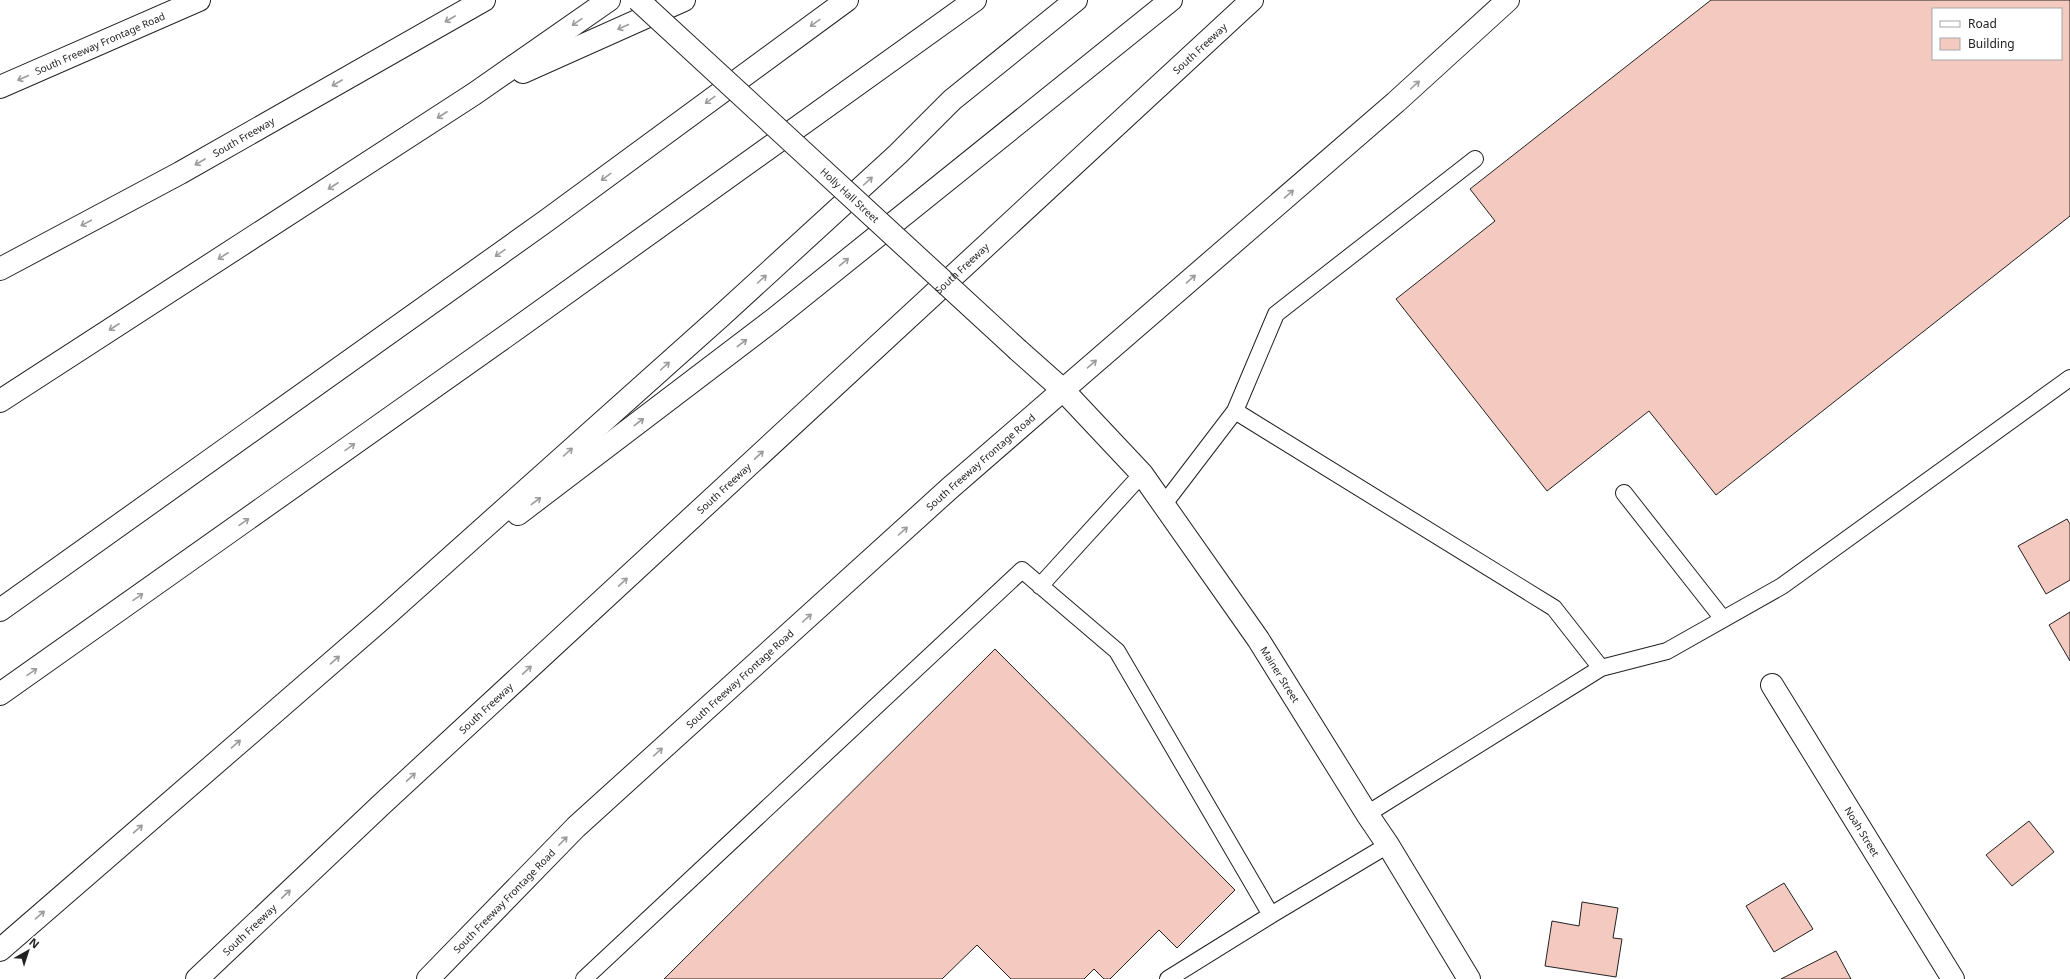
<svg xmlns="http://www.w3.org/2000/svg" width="2070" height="979" font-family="'Noto Sans',sans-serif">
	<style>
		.building { fill: #f3c9c0; stroke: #222; fill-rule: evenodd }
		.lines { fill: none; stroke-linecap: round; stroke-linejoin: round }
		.service-casing { stroke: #222; stroke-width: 18 }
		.minor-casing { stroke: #222; stroke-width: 24 }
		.tertiary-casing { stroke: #222; stroke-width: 24 }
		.secondary-casing { stroke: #222; stroke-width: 24 }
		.motorway-casing { stroke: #222; stroke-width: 24 }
		.service { stroke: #fff; stroke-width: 16 }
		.minor { stroke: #fff; stroke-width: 22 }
		.tertiary { stroke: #fff; stroke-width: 22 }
		.secondary { stroke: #fff; stroke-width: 22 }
		.motorway { stroke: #fff; stroke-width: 22 }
		.tertiary-bridge-casing { stroke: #222; stroke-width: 24; stroke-linecap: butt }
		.tertiary-bridge { stroke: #fff; stroke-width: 22 }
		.oneway { stroke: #9c9c9c }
		.labels { text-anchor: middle; stroke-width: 3; stroke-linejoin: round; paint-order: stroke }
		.street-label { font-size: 10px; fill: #222; stroke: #fff }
	</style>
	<rect width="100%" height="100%" fill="#fff"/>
	<path class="building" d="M 1711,0 L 2070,0 L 2070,216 L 1716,495 L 1649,411 L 1547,491 L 1396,299 L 1495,221 L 1470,189 ZM 1933,9 L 2061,9 L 2061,59 L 1933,59 Z
		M 2067,519 L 2070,524 L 2070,580 L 2046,594 L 2018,546 Z
		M 2070,612 L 2070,661 L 2049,625 Z
		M 995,649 L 1235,890 L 1177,948 L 1159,930 L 1110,979 L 1104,979 L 1094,969 L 1084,979 L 1011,979 L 977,945 L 942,979 L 664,979 Z
		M 2029,821 L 2054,852 L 2012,886 L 1986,855 Z
		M 1784,883 L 1813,929 L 1774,952 L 1746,906 Z
		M 1582,902 L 1618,908 L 1613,938 L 1622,939 L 1616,977 L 1545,966 L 1552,921 L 1579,926 Z
		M 1836,951 L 1851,979 L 1781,979 Z"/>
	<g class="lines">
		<g class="service-casing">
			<path id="service" d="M 1235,411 L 1554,608 L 1601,668
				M 1624,493 L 1723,619
				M 1164,504 L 1235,411 L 1276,314 L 1475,159
				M 1040,586 L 1142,474
				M 1367,814 L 1601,668 L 1667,651 L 1782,586 L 2070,378
				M 584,979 L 1022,570 L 1117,651 L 1271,915 L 1388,845
				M 1168,979 L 1271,915"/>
		</g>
		<g class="minor-casing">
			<g id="minor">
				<path id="s1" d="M 1772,685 L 1953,979"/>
			</g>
		</g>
		<g class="tertiary-casing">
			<g id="tertiary">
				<path id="s2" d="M 1018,350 L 1063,390 L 1142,474 L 1258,639 L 1367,814 L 1388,845 L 1469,979"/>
			</g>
		</g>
		<g class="secondary-casing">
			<g id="secondary">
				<path id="s3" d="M 0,87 L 199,0"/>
				<path id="s4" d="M 428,979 L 576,827 L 950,488 L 1063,390"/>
			</g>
		</g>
		<g class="motorway-casing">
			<g id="motorway">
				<path d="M 523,72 L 684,0"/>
				<path id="s5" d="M 0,269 L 180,173 L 484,0"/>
				<path d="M 1063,390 L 1396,102 L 1508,0"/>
				<path d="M 0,401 L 474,94 L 609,0"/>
				<path d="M 518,514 L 773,320 L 1171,0"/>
				<path d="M 0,610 L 546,221 L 847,0"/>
				<path d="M 0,694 L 516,329 L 975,0"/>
				<path d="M 0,950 L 383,618 L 721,316 L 898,154 L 952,100 L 1076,0"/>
				<path id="s6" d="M 197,979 L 382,804 L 1252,0"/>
			</g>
		</g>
		<use href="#service" class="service"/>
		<use href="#minor" class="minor"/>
		<use href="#tertiary" class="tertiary"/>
		<use href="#secondary" class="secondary"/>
		<use href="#motorway" class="motorway"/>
		<g class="tertiary-bridge-casing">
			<g id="tertiary-bridge">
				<path id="s7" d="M 638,0 L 1018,350"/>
			</g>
		</g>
		<use href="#tertiary-bridge" class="tertiary-bridge"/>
	</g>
	<defs><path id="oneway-shaft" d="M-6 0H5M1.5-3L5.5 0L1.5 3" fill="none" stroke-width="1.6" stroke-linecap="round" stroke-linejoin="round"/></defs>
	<g class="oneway">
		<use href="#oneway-shaft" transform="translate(450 19) rotate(150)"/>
		<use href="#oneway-shaft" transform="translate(577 22) rotate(145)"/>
		<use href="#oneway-shaft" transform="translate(815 23) rotate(144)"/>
		<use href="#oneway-shaft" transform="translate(623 27) rotate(156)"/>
		<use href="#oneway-shaft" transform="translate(23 78) rotate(156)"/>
		<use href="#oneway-shaft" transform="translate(337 83) rotate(150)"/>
		<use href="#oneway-shaft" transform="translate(1415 85) rotate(-42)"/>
		<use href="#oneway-shaft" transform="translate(710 100) rotate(144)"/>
		<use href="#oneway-shaft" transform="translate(442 115) rotate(147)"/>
		<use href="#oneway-shaft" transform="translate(200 162) rotate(150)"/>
		<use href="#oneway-shaft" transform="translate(606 177) rotate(144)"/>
		<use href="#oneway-shaft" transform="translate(868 181) rotate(-42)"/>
		<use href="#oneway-shaft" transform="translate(333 186) rotate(147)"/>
		<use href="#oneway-shaft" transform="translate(1289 194) rotate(-41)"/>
		<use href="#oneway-shaft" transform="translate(86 223) rotate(152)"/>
		<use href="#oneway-shaft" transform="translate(500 253) rotate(145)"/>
		<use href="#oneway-shaft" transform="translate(223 256) rotate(147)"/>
		<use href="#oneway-shaft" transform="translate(844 262) rotate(-39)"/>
		<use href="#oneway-shaft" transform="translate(762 279) rotate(-42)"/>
		<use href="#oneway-shaft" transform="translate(1191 279) rotate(-41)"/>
		<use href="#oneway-shaft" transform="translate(114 327) rotate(147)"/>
		<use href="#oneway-shaft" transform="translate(742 343) rotate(-37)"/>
		<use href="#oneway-shaft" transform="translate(1092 364) rotate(-41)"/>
		<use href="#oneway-shaft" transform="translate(665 366) rotate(-42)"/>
		<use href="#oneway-shaft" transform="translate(639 422) rotate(-37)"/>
		<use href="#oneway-shaft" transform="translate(350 447) rotate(-35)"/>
		<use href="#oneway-shaft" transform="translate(568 452) rotate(-42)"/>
		<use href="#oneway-shaft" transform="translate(759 455) rotate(-43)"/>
		<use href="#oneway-shaft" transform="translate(536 501) rotate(-37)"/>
		<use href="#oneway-shaft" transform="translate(244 522) rotate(-35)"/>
		<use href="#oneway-shaft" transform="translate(903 531) rotate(-42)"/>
		<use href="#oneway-shaft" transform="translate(623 582) rotate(-43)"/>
		<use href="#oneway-shaft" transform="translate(138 597) rotate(-35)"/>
		<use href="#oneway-shaft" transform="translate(807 618) rotate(-42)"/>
		<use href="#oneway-shaft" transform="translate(335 660) rotate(-41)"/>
		<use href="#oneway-shaft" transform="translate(527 670) rotate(-43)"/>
		<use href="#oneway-shaft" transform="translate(32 672) rotate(-35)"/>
		<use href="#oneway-shaft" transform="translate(236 744) rotate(-41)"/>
		<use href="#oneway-shaft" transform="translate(658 752) rotate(-42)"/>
		<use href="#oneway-shaft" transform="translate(411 777) rotate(-43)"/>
		<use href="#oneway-shaft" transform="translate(138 829) rotate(-41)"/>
		<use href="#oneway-shaft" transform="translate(563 841) rotate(-46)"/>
		<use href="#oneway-shaft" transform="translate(286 894) rotate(-43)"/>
		<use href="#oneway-shaft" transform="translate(40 915) rotate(-41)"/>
	</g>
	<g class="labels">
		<g class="street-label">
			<text dy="4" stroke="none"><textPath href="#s3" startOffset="109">South Freeway Frontage Road</textPath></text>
			<text dy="4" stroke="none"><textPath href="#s6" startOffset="1368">South Freeway</textPath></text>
			<text dy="4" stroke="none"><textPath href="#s5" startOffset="277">South Freeway</textPath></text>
			<text dy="4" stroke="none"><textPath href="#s7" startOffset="288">Holly Hall Street</textPath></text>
			<text dy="4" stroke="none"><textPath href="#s6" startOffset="1044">South Freeway</textPath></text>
			<text dy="4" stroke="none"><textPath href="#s4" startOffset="757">South Freeway Frontage Road</textPath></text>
			<text dy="4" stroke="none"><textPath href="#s6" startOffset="720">South Freeway</textPath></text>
			<text dy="4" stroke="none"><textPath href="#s2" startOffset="419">Mainer Street</textPath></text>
			<text dy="4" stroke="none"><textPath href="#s4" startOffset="433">South Freeway Frontage Road</textPath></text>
			<text dy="4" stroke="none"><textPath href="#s6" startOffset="396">South Freeway</textPath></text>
			<text dy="4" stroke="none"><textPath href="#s1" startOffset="172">Noah Street</textPath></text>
			<text dy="4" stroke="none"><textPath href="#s4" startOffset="109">South Freeway Frontage Road</textPath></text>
			<text dy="4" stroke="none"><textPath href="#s6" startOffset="72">South Freeway</textPath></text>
		</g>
	</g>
	<rect x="1932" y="8" width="130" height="52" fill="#ffffff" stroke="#a7a7a7"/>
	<rect x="1940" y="21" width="20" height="6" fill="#ffffff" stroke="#a7a7a7"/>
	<text x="1968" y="28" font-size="12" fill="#222222">Road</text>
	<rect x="1940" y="38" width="20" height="12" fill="#f3c9c0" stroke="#a7a7a7"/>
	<text x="1968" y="48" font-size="12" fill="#222222">Building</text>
	<g transform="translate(28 951) rotate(39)" stroke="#ffffff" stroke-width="3" paint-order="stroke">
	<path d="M0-3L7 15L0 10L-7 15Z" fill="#222222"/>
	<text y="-6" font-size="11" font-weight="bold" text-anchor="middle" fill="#222222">N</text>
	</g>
</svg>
